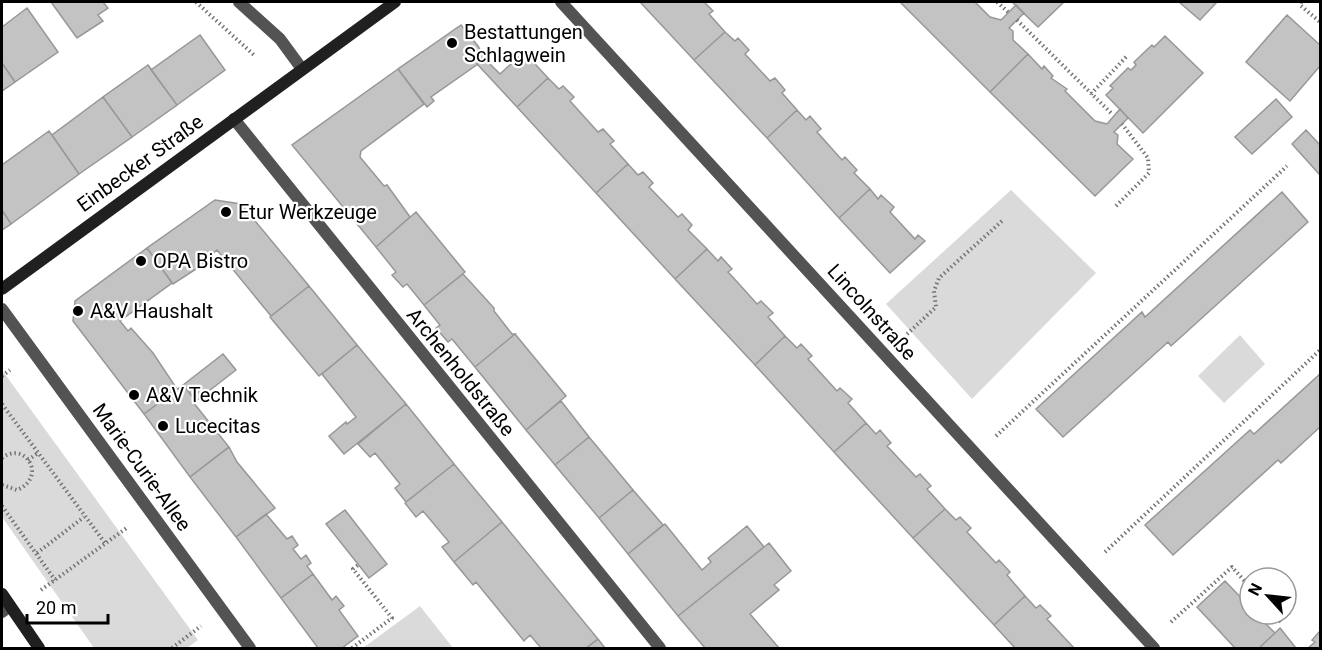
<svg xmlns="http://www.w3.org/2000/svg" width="1322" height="650" font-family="Roboto,sans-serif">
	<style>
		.green { fill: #dadada }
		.building { fill: #c3c3c3; stroke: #979797; stroke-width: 1.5 }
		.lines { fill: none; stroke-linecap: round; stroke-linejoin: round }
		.path { stroke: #757575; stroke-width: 4; stroke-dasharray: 1.5 3; stroke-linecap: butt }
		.lane { stroke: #535353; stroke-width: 12 }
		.street { stroke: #535353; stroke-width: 12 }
		.secondary { stroke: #202020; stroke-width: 12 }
		.poi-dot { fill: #000; stroke: #fff; stroke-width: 2 }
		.labels { text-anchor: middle; stroke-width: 4.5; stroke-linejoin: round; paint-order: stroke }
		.poi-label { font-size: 20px; fill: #000; stroke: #fff; text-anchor: start }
		.street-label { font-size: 20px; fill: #000; stroke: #fff }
	</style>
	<rect width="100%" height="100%" fill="#fff"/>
	<path class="green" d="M 1011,190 L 1096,273 L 972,399 L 886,304 Z
		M 1240,335 L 1265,364 L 1224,403 L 1198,376 Z
		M 2,370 L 198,640 L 187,648 L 94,648 L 2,517 Z
		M 420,606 L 453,648 L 363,648 Z"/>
	<path class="building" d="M 51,2 L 103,2 L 108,8 L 98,15 L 103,21 L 77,38 Z
		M 640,2 L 704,2 L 713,11 L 709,14 L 725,32 L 694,60 Z
		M 900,2 L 975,2 L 990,17 L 1001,20 L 1016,5 L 1024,13 L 1009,28 L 1013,31 L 1013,40 L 1028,54 L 990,92 Z
		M 1012,2 L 1064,2 L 1038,27 Z
		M 1179,2 L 1217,2 L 1200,20 Z
		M 27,8 L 58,52 L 15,82 L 2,63 L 2,27 Z
		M 1287,15 L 1320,45 L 1320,66 L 1290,101 L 1246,62 Z
		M 461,25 L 478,46 L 485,59 L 431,97 L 434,101 L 427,107 L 398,69 Z
		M 725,32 L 735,41 L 738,38 L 749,50 L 745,54 L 770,81 L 775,78 L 785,90 L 782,93 L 797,110 L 767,138 L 694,60 Z
		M 200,35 L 225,70 L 177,105 L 151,70 Z
		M 1165,36 L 1203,73 L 1143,133 L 1106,95 L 1113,88 L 1110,86 L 1128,68 L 1131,70 L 1136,65 L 1134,62 L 1152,45 L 1154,47 Z
		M 524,52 L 548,78 L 517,107 L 477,64 L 485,59 L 500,74 Z
		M 1028,54 L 1042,69 L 1044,66 L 1053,76 L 1051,78 L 1067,89 L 1065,91 L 1095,121 L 1107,124 L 1120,109 L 1128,118 L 1114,132 L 1118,135 L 1117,144 L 1133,159 L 1095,196 L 990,92 Z
		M 2,63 L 15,82 L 2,91 Z
		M 148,65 L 177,105 L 132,137 L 103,97 Z
		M 398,69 L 424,104 L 361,151 L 360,157 L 384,186 L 387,185 L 410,217 L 376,247 L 292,145 Z
		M 548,78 L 559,89 L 563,86 L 574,97 L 570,101 L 598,132 L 603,129 L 614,141 L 610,144 L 628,164 L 596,193 L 517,107 Z
		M 103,97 L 132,137 L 79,174 L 52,135 Z
		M 1276,99 L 1292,117 L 1252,154 L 1235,137 Z
		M 797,110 L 806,120 L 810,116 L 821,129 L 817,132 L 842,160 L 845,157 L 857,170 L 854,173 L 870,189 L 839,218 L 767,138 Z
		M 1306,130 L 1320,145 L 1320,175 L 1292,144 Z
		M 49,131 L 79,174 L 11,224 L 2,210 L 2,165 Z
		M 628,164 L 638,175 L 643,172 L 653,183 L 649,187 L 678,217 L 682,214 L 692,225 L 688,230 L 707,249 L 675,279 L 596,193 Z
		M 870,189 L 878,199 L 881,195 L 894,207 L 890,212 L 915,239 L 918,235 L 925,241 L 890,273 L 839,218 Z
		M 1282,192 L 1308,222 L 1171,346 L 1168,342 L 1063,437 L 1036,409 L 1142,312 L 1145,317 Z
		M 215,200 L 241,204 L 309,286 L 271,316 L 217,250 L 207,258 L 210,260 L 173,284 L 147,248 Z
		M 2,210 L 11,224 L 2,230 Z
		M 416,212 L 465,272 L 424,305 L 407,284 L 403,287 L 392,275 L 396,272 L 376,247 Z
		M 147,248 L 172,283 L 120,321 L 128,331 L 131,328 L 153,353 L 177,389 L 144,414 L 73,321 L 75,301 Z
		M 707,249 L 718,261 L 721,257 L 732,269 L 728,272 L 740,285 L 757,304 L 761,301 L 773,313 L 768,317 L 785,336 L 755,365 L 675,279 Z
		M 463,274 L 494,308 L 494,311 L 512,334 L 515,334 L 475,367 L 452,339 L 448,342 L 436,328 L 440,325 L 424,305 Z
		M 309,286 L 357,345 L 319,376 L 270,317 Z
		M 515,334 L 566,396 L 526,430 L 475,367 Z
		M 785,336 L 797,348 L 801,344 L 812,356 L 808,359 L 837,391 L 840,388 L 852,399 L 848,403 L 866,423 L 834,452 L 755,365 Z
		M 357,345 L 406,404 L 344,454 L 329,436 L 346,422 L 347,424 L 356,417 L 322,374 Z
		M 223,354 L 236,370 L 196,401 L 183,385 Z
		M 1320,374 L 1320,427 L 1281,463 L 1278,460 L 1173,555 L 1145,525 L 1250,430 L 1254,434 Z
		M 183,385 L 196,401 L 193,402 L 229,447 L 190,477 L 144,414 Z
		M 561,401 L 589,437 L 555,465 L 526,430 Z
		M 406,404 L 454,464 L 406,502 L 395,488 L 400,484 L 375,453 L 370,457 L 358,444 Z
		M 866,423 L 876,434 L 880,430 L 891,443 L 887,446 L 916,477 L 920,474 L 931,486 L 927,489 L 945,509 L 913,538 L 834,452 Z
		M 589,437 L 633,490 L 599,518 L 555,465 Z
		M 229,447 L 237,462 L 275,508 L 236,537 L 190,477 Z
		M 454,464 L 502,522 L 454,562 L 442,547 L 449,542 L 423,511 L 416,517 L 405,503 Z
		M 633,490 L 663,525 L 628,554 L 599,518 Z
		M 945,509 L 956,520 L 960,517 L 971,528 L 967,532 L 996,563 L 999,560 L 1010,572 L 1007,575 L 1025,596 L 994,625 L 913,538 Z
		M 345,510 L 387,564 L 369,578 L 326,524 Z
		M 266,514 L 287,539 L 292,536 L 298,545 L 293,549 L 301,559 L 306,555 L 311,563 L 307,566 L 313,574 L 281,598 L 236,537 Z
		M 502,522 L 598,639 L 586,648 L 541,648 L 530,635 L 524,641 L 476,582 L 473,585 L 454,562 Z
		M 665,524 L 702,570 L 711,562 L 708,558 L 747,526 L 764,547 L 678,616 L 628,554 Z
		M 769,543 L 791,571 L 774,585 L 779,590 L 750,614 L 779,648 L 705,648 L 678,616 Z
		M 313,574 L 332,600 L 336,596 L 344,606 L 339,610 L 358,636 L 342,648 L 318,648 L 281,598 Z
		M 1225,581 L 1250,607 L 1250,614 L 1256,614 L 1275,633 L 1259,648 L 1235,648 L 1197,607 Z
		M 1025,596 L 1036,608 L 1040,605 L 1051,616 L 1047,619 L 1074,648 L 1015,648 L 994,625 Z
		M 1280,628 L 1296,648 L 1259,648 L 1275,633 Z
		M 1320,631 L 1320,648 L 1308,648 L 1315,642 L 1312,640 Z
		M 598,639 L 605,648 L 586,648 Z"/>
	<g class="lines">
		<path class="path" d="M 196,2 L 255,56
			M 997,2 L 1008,12
			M 1301,2 L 1300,5 L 1320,22
			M 1017,20 L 1113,115
			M 1091,94 L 1127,56
			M 1116,206 L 1149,173 L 1148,158 L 1122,124
			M 907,334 L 936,307 L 934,291 L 939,278 L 1002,221
			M 2,376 L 10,370
			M 2,404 L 105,543
			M 996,436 L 1287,166
			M 2,458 C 25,440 48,477 17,490 L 2,485
			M 28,460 L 38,453
			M 2,506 L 55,580
			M 2,542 L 3,542
			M 1105,552 L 1320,350
			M 37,553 L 84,517
			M 41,590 L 128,527
			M 1274,614 L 1282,623
			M 1171,622 L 1232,567 L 1250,587
			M 172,648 L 201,626
			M 352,648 L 392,618 L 353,569 L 358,565"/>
		<path class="lane" d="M 2,612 L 10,606"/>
		<path class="street" d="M 239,2 L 280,39 L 302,69
			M 561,2 L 1154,648
			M 234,119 L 660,648
			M 2,309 L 250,648"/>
		<path class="secondary" d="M 2,289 L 395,2
			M 2,594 L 39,648"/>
	</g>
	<g class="poi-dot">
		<circle cx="452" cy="43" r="6"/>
		<circle cx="226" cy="212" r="6"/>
		<circle cx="141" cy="261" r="6"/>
		<circle cx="78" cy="311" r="6"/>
		<circle cx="134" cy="395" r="6"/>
		<circle cx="163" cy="426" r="6"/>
	</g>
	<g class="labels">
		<g class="poi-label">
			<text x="464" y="39">Bestattungen<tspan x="464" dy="23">Schlagwein</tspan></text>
			<text x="238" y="219">Etur Werkzeuge</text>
			<text x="153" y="268">OPA Bistro</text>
			<text x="90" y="318">A&amp;V Haushalt</text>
			<text x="146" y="402">A&amp;V Technik</text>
			<text x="175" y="433">Lucecitas</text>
		</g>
		<g class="street-label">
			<text transform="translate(140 163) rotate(-36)" y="7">Einbecker Straße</text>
			<text transform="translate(872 312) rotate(48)" y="7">Lincolnstraße</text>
			<text transform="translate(461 372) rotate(51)" y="7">Archenholdstraße</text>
			<text transform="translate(142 467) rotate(54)" y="7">Marie-Curie-Allee</text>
		</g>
	</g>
	<rect width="1322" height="650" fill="none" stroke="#000000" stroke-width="6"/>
	<g transform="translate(1268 596) rotate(297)"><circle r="28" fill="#ffffff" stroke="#999999" stroke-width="1.5"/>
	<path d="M0-4.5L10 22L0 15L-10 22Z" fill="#000000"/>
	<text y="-9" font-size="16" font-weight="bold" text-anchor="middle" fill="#000000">N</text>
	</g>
	<path d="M27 614v9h81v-9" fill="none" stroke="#000000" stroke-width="3"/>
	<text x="36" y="614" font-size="18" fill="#000000" stroke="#ffffff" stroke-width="4.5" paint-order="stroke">20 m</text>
</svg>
